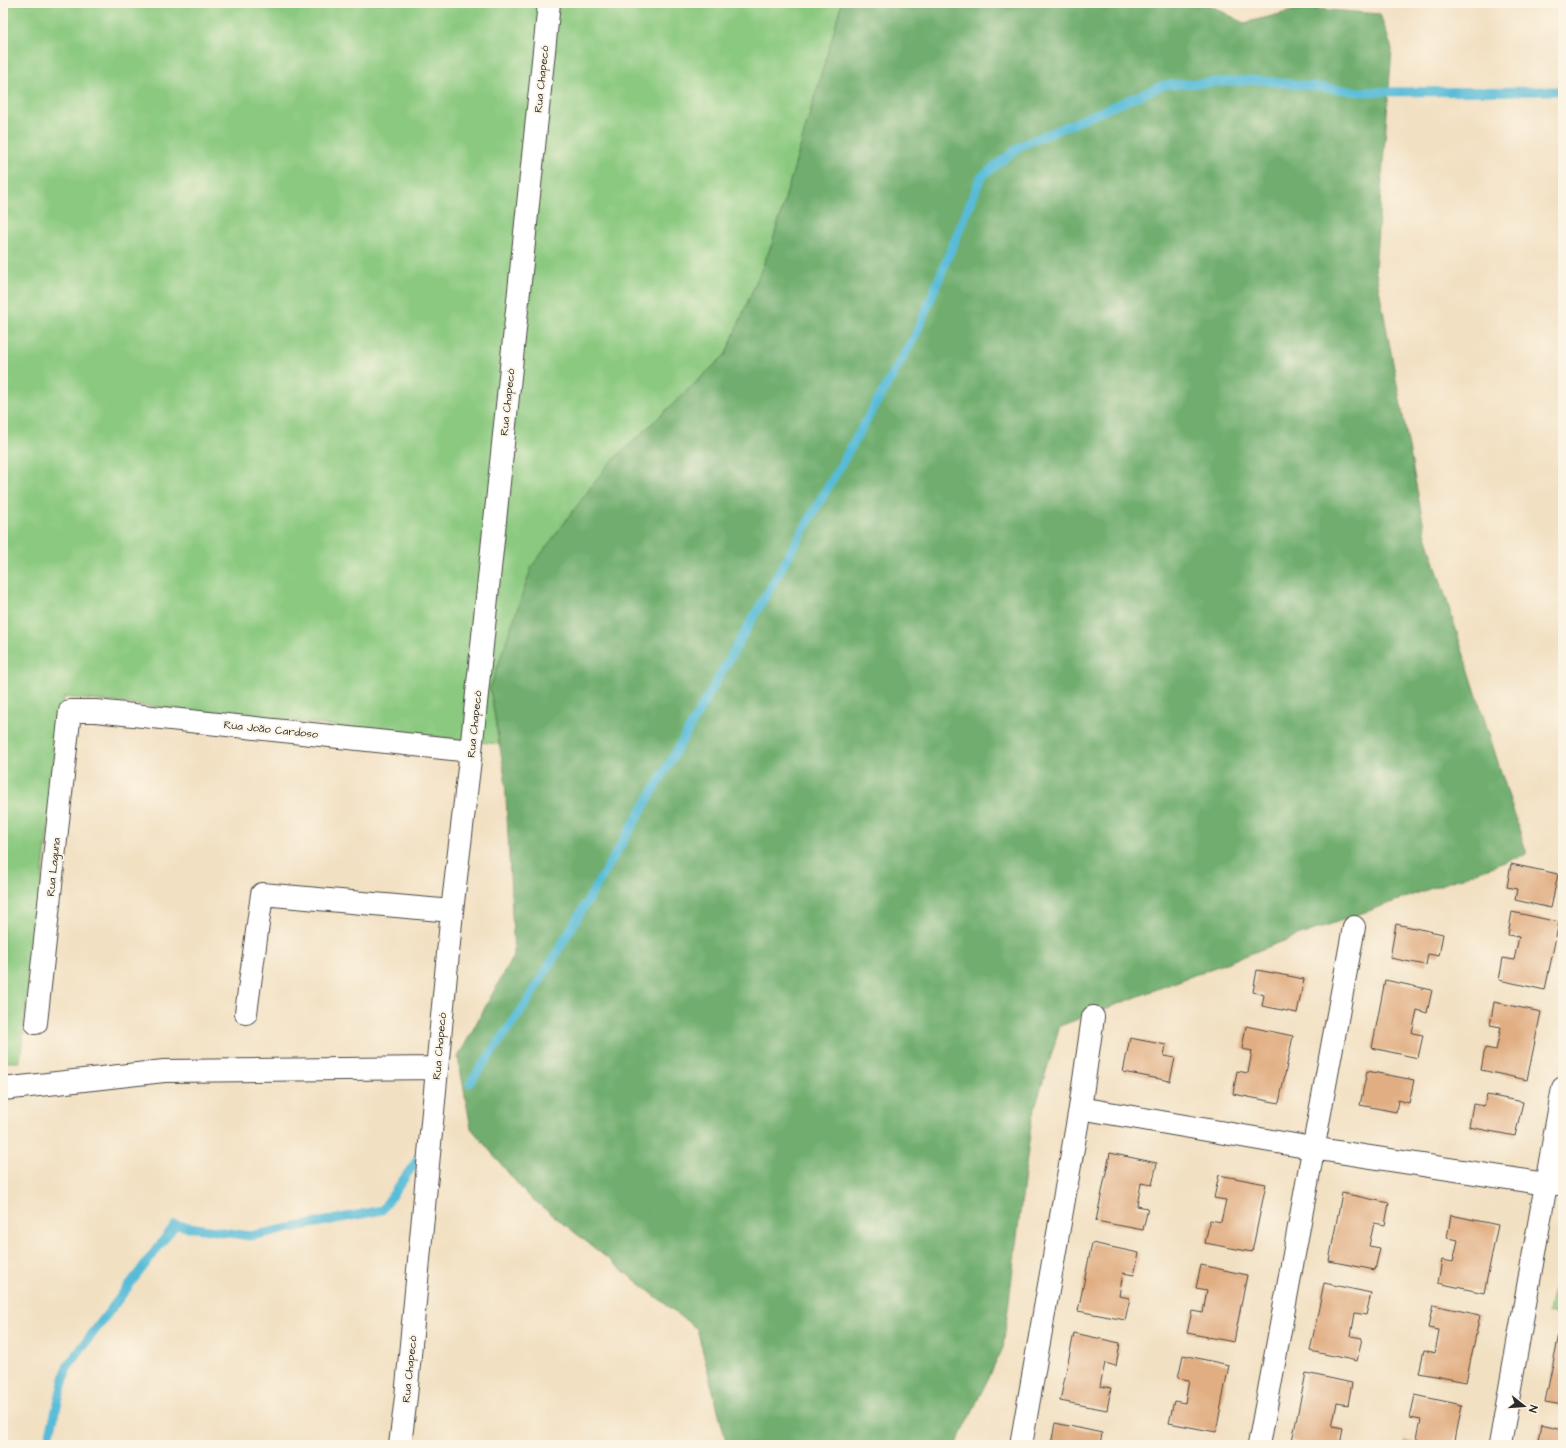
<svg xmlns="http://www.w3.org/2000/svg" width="1566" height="1448" font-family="'Architects Daughter',sans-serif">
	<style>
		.green { fill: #8ac97f; stroke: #5a7a55 }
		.forest { fill: #6fad6e; stroke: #4d6c4c }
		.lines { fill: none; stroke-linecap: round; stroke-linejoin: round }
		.stream { stroke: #59bcd8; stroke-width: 9 }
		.building { fill: #e1ad82 }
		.minor-casing { stroke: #494642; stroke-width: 24 }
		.minor { stroke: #fff; stroke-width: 22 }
		.labels { text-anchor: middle; stroke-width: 4; stroke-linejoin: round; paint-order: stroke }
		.street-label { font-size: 11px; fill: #2b2b2b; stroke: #fcf5e5 }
	</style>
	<rect width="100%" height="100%" fill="#fcf5e5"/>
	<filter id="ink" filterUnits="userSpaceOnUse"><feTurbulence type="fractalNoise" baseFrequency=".025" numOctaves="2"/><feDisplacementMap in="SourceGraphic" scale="8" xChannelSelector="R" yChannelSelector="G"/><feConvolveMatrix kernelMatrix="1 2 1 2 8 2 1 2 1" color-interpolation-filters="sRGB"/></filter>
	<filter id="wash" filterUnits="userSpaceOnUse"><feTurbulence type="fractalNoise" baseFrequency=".012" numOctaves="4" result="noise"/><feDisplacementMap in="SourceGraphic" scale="16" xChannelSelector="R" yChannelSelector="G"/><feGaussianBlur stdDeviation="0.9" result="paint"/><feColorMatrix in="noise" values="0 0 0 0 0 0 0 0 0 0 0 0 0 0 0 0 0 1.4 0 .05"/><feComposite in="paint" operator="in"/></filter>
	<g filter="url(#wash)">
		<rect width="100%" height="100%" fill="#f2e0c2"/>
		<path class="green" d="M 3,3 L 842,3 L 772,244 L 726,354 L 606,467 L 490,688 L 499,744 L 64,697 L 20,1062 L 3,1062 Z
			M 1563,1238 L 1563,1316 L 1549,1313 Z"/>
		<path class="forest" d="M 842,3 L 1206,3 L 1244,23 L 1304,8 L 1380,14 L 1392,49 L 1375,268 L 1425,532 L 1527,854 L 1281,942 L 1060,1026 L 1032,1118 L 1003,1348 L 956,1445 L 727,1445 L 697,1329 L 526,1194 L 471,1128 L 458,1057 L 514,954 L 505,777 L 490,688 L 532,566 L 606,467 L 726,354 L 772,244 Z"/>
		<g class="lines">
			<path class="stream" d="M 470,1083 L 529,999 L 666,769 L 916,334 L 981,177 L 1022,145 L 1164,85 L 1256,80 L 1361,92 L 1563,91
				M 47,1445 L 67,1367 L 175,1225 L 250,1236 L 382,1210 L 422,1153"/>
		</g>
		<g id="blocks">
			<path class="building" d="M 1511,864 L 1558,874 L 1551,908 L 1515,900 L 1517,889 L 1507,887 Z
				M 1512,912 L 1559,922 L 1545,990 L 1499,980 L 1503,958 L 1514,960 L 1519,937 L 1508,935 Z
				M 1396,924 L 1443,934 L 1439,956 L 1428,954 L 1426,965 L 1390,958 Z
				M 1257,970 L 1304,979 L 1297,1013 L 1262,1006 L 1264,995 L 1253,992 Z
				M 1385,980 L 1432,990 L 1427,1013 L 1417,1010 L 1412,1033 L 1423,1035 L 1418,1058 L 1372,1048 Z
				M 1494,1002 L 1541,1012 L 1527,1080 L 1481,1070 L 1485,1048 L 1496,1050 L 1501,1027 L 1490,1025 Z
				M 1246,1026 L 1293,1036 L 1279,1103 L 1233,1094 L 1237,1071 L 1248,1073 L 1252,1051 L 1242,1049 Z
				M 1130,1038 L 1166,1045 L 1164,1056 L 1175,1058 L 1170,1081 L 1123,1072 Z
				M 1367,1071 L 1414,1080 L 1409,1103 L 1398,1100 L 1396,1112 L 1360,1105 Z
				M 1487,1095 L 1523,1102 L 1515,1136 L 1469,1127 L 1473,1104 L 1484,1106 Z
				M 1110,1153 L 1157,1163 L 1152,1185 L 1141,1183 L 1137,1206 L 1148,1208 L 1143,1230 L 1096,1221 Z
				M 1219,1175 L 1266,1184 L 1252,1252 L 1205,1243 L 1210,1220 L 1221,1222 L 1226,1200 L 1214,1198 Z
				M 1342,1193 L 1389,1203 L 1385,1225 L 1374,1223 L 1369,1246 L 1380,1248 L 1375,1270 L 1329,1261 Z
				M 1451,1215 L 1498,1225 L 1484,1293 L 1438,1283 L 1442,1260 L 1453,1262 L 1458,1240 L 1447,1238 Z
				M 1092,1243 L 1139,1253 L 1134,1275 L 1123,1273 L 1119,1296 L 1130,1298 L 1125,1320 L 1078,1311 Z
				M 1201,1265 L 1247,1275 L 1234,1342 L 1187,1333 L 1192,1311 L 1203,1313 L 1207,1290 L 1196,1288 Z
				M 1324,1283 L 1371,1293 L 1366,1315 L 1355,1313 L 1351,1336 L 1362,1338 L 1357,1361 L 1310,1351 Z
				M 1433,1305 L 1480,1315 L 1466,1382 L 1419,1373 L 1424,1350 L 1435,1353 L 1439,1330 L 1428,1328 Z
				M 1074,1333 L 1120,1343 L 1116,1366 L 1105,1363 L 1100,1386 L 1111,1388 L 1107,1410 L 1060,1401 Z
				M 1559,1334 L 1563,1335 L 1563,1405 L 1545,1402 Z
				M 1183,1355 L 1229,1365 L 1216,1432 L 1169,1423 L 1174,1401 L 1185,1403 L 1189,1380 L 1178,1378 Z
				M 1306,1373 L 1352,1383 L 1348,1405 L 1337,1403 L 1332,1426 L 1343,1428 L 1340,1445 L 1311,1445 L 1292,1441 Z
				M 1415,1395 L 1462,1405 L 1454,1445 L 1405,1445 L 1405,1440 L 1416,1443 L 1421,1420 L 1410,1418 Z
				M 1055,1423 L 1102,1433 L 1100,1445 L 1051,1445 Z
				M 1541,1424 L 1563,1429 L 1563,1445 L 1537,1445 Z"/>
		</g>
	</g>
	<g filter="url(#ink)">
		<use href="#blocks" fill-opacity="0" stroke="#494642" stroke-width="1"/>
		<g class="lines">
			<g class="minor-casing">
				<path id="minor" d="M 246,1013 L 262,894 L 452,911
					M 1093,1017 L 1080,1108 L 1312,1148 L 1546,1184 L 1563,1184
					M 36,1023 L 70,711 L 96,711 L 471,751
					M 3,1089 L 164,1071 L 437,1068
					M 400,1445 L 406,1397 L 452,911 L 471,751 L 549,3
					M 1021,1445 L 1080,1108
					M 1259,1445 L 1354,927
					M 1500,1445 L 1563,1088"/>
			</g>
			<use href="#minor" class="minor"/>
		</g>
	</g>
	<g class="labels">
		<g class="street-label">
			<text transform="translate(541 79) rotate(-84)" y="4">Rua Chapecó</text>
			<text transform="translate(507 402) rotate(-84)" y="4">Rua Chapecó</text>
			<text transform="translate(474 724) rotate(-84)" y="4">Rua Chapecó</text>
			<text transform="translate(271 729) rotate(6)" y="4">Rua João Cardoso</text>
			<text transform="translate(53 867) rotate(-84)" y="4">Rua Laguna</text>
			<text transform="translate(439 1046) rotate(-85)" y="4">Rua Chapecó</text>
			<text transform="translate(409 1369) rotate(-84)" y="4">Rua Chapecó</text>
		</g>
	</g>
	<rect width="1566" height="1448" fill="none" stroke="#fcf5e5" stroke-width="16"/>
	<g transform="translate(1524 1406) rotate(107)" stroke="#fcf5e5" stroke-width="3" paint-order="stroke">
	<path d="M0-3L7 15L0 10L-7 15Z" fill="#2b2b2b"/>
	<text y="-6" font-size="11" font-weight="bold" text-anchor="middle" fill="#2b2b2b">N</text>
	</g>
</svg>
